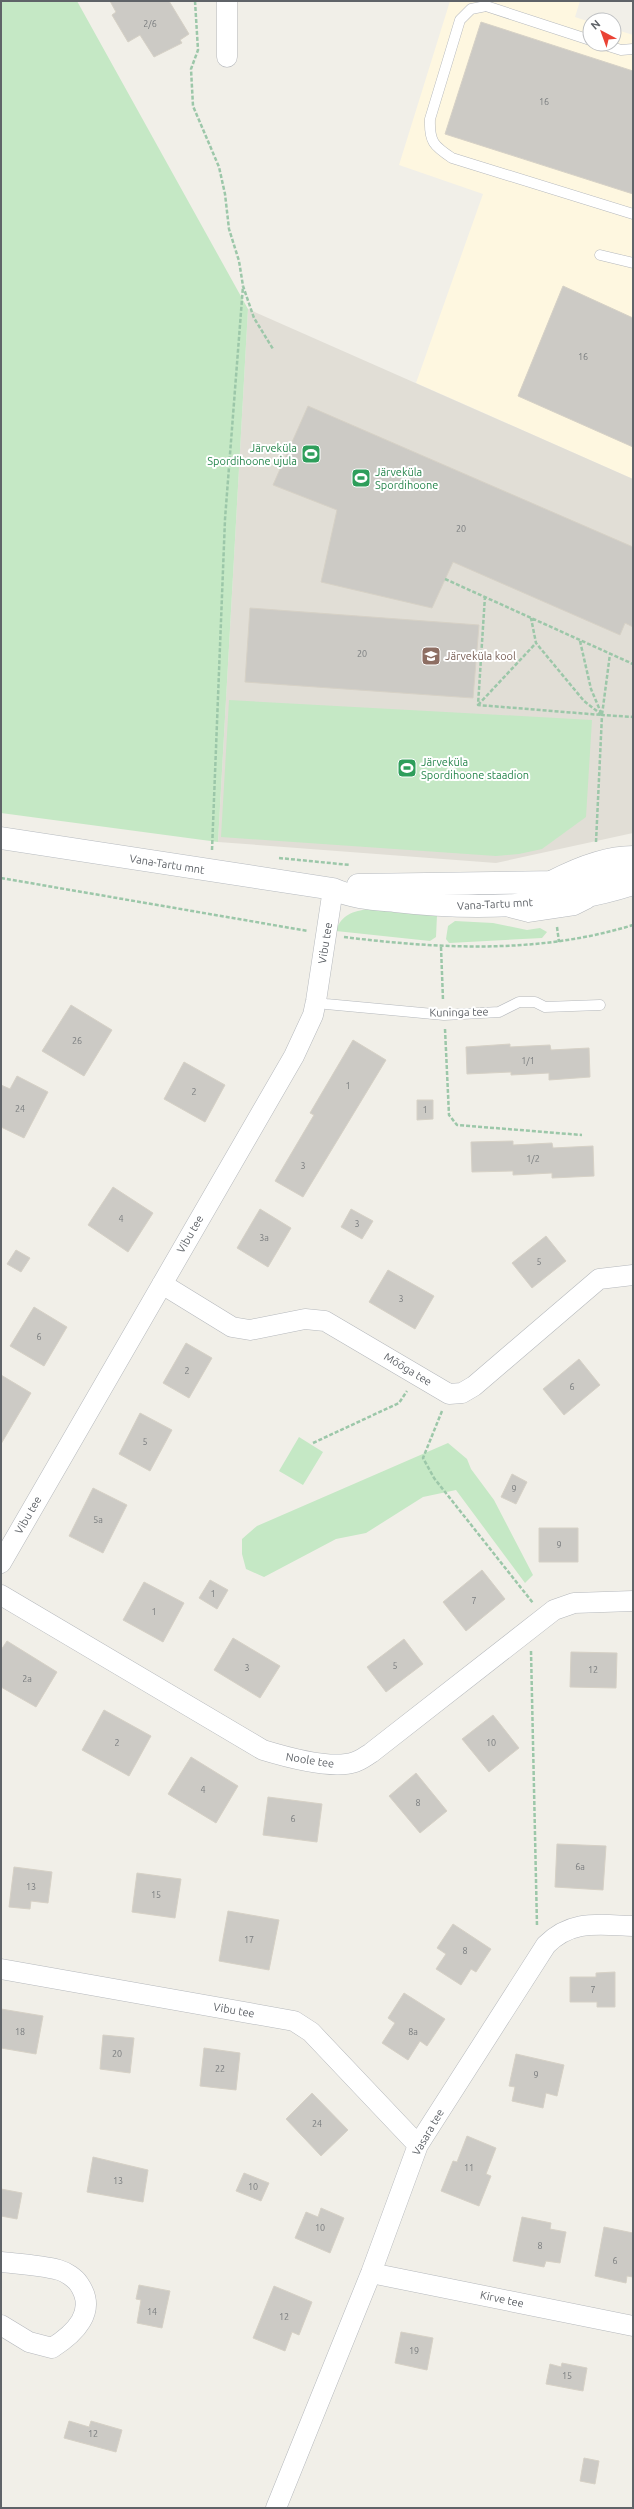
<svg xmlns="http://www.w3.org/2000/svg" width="634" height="2509" font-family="Ubuntu,sans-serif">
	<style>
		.commercial { fill: #fef7e0 }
		.education { fill: #e1ded6 }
		.green { fill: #c5e8c5 }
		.building { fill: #cccac5; stroke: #d6d1c6 }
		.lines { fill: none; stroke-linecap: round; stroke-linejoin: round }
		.lane-casing { stroke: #b5b8bc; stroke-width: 11 }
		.street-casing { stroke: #b5b8bc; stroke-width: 21 }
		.secondary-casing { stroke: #b6babf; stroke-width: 23 }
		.path { stroke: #9cc7a9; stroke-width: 2.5; stroke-dasharray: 4 2; stroke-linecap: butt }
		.lane { stroke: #fff; stroke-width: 10 }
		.street { stroke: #fff; stroke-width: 20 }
		.secondary { stroke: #fff; stroke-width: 22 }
		.labels { text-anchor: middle; stroke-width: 4; stroke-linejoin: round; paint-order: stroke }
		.number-label { font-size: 9px; fill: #7a7d7f }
		.leisure-label { font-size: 11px; fill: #27864d; stroke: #fff; text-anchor: start }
		.education-label { font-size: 11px; fill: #785e54; stroke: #fff; text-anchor: start }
		.street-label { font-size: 11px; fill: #5f6368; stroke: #fff }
	</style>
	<rect width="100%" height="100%" fill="#f1efe8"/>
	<path class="commercial" d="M 450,1 L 580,1 L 575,17 L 590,22 L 590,44 L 614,44 L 614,29 L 633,35 L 633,479 L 416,383 L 483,194 L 399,165 Z"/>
	<path class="education" d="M 248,309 L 633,479 L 633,833 L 496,863 L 218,842 Z"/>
	<path class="green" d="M 1,1 L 77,1 L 248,309 L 218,842 L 1,813 Z
		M 229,700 L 592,720 L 586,817 L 542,849 L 519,854 L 496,856 L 221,837 Z
		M 369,909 L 437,915 L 436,937 L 430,941 L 336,931 C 341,915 353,911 369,909 Z
		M 455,921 L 493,923 L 527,930 L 540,928 L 547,932 L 542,938 L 449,943 L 446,939 L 448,926 Z
		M 299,1437 L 323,1452 L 303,1485 L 279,1471 Z
		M 448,1443 L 467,1459 L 471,1469 L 494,1500 L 533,1575 L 525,1583 L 456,1490 L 423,1497 L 366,1533 L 336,1539 L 264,1577 L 246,1569 L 242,1554 L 242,1539 L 257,1526 Z"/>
	<path class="building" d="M 110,1 L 169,1 L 189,34 L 180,40 L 182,43 L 154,57 L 140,35 L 128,42 L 112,15 L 116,12 Z
		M 481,22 L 633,71 L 633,194 L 445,134 Z
		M 563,286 L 633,318 L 633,447 L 518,396 Z
		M 308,406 L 633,547 L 633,627 L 625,623 L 620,635 L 453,562 L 432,608 L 321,582 L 337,510 L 273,485 Z
		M 250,608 L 479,625 L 473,698 L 245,682 Z
		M 71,1005 L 112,1030 L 84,1076 L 42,1051 Z
		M 353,1040 L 386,1060 L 303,1197 L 275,1181 L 314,1115 L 310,1113 Z
		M 510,1044 L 510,1047 L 550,1045 L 551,1050 L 589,1048 L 590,1077 L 549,1080 L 549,1073 L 511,1075 L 511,1072 L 467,1074 L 466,1047 Z
		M 184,1062 L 225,1085 L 205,1122 L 164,1099 Z
		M 17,1076 L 48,1092 L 24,1138 L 1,1127 L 1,1085 L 10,1089 Z
		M 417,1100 L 433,1100 L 433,1119 L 417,1120 Z
		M 513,1141 L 513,1145 L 552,1143 L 553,1148 L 593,1146 L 594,1176 L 552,1178 L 552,1173 L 513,1175 L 513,1171 L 472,1172 L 471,1142 Z
		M 113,1187 L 153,1213 L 128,1252 L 88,1225 Z
		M 260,1209 L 291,1228 L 268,1267 L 237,1248 Z
		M 351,1209 L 373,1221 L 362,1239 L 341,1227 Z
		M 546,1236 L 566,1261 L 532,1288 L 512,1263 Z
		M 16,1250 L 30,1258 L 21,1272 L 7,1264 Z
		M 388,1270 L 434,1296 L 415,1329 L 369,1302 Z
		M 34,1307 L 67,1327 L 44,1366 L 10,1346 Z
		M 186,1343 L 212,1358 L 189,1398 L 163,1383 Z
		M 579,1359 L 600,1385 L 564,1415 L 543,1389 Z
		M 1,1375 L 31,1393 L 1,1444 Z
		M 140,1413 L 172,1430 L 150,1471 L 119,1454 Z
		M 512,1474 L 527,1482 L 516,1504 L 501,1497 Z
		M 93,1488 L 127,1505 L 103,1553 L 69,1536 Z
		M 539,1528 L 578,1528 L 578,1562 L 539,1562 Z
		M 482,1570 L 505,1599 L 466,1631 L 443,1602 Z
		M 210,1580 L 228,1590 L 217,1609 L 199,1598 Z
		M 144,1582 L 184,1603 L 163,1642 L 123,1620 Z
		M 233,1638 L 280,1666 L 260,1698 L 214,1670 Z
		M 404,1639 L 423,1664 L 386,1692 L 367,1667 Z
		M 7,1641 L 57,1672 L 36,1707 L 1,1687 L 1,1650 Z
		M 571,1652 L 617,1653 L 616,1688 L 570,1687 Z
		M 104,1710 L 151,1736 L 129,1776 L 82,1750 Z
		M 493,1715 L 519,1748 L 489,1772 L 462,1739 Z
		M 191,1757 L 238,1786 L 216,1823 L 168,1794 Z
		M 416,1773 L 447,1811 L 420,1833 L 389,1796 Z
		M 268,1797 L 322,1804 L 317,1842 L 263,1835 Z
		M 557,1844 L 606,1846 L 603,1890 L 555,1887 Z
		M 14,1867 L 52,1872 L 48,1903 L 31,1901 L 30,1909 L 9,1907 Z
		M 137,1873 L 181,1879 L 175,1918 L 132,1912 Z
		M 228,1911 L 279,1920 L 269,1970 L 219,1961 Z
		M 453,1924 L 491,1949 L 476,1972 L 471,1969 L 461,1985 L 436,1969 L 446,1954 L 437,1948 Z
		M 615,1972 L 615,2007 L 597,2007 L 597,2002 L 570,2002 L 570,1977 L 596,1977 L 596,1973 Z
		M 404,1993 L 445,2019 L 427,2046 L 420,2041 L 408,2060 L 382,2043 L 395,2023 L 388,2018 Z
		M 1,2009 L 43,2016 L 36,2054 L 1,2048 Z
		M 103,2035 L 134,2038 L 130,2073 L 100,2069 Z
		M 204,2048 L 240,2053 L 236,2090 L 200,2086 Z
		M 516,2054 L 564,2065 L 557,2096 L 546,2093 L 543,2108 L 512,2101 L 515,2087 L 509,2086 Z
		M 312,2093 L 348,2130 L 321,2156 L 286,2119 Z
		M 467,2136 L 496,2148 L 486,2174 L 491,2176 L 479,2206 L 441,2191 L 453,2161 L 457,2162 Z
		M 93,2157 L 148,2170 L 143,2202 L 87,2192 Z
		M 244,2173 L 269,2183 L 261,2201 L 236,2191 Z
		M 1,2189 L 22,2193 L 17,2219 L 1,2216 Z
		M 321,2208 L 344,2218 L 330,2253 L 295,2238 L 306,2212 L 318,2217 Z
		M 522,2217 L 551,2223 L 550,2229 L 566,2232 L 560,2263 L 546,2261 L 544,2267 L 513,2261 Z
		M 604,2227 L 633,2233 L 633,2277 L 627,2276 L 626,2283 L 595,2276 Z
		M 139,2285 L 170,2291 L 162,2328 L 137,2323 L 141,2300 L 136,2299 Z
		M 274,2286 L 312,2302 L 299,2335 L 292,2332 L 285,2351 L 253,2338 Z
		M 401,2332 L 433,2338 L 427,2370 L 395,2363 Z
		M 562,2363 L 587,2368 L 583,2391 L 546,2384 L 550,2364 L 561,2367 Z
		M 69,2421 L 89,2427 L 91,2421 L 122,2430 L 116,2452 L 64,2438 Z
		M 584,2458 L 599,2461 L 595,2484 L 580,2481 Z"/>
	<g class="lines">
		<g class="lane-casing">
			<path id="lane" d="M 590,40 L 486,6 L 471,9 L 460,20 L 430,119 C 429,142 434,146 452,158 L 633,214
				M 602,44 L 621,50 L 633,49
				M 600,255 L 633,263
				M 550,876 C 575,863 604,851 633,851
				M 509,912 L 528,917 L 575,910 L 589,903
				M 316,1001 L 326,1004 L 444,1015 L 499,1012 L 519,1002 L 535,1002 L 545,1007 L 600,1005"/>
		</g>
		<g class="street-casing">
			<path id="street" d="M 227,1 L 227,57
				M 162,1284 L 232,1327 L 250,1330 L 305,1319 L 325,1321 L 449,1394 L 462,1393 L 474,1386 L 599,1279 L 633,1275
				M 1,1563 L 294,1056 L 313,1015 L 316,1001 L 333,889
				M 1,1595 L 263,1750 C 286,1757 332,1770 355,1762 C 361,1760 366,1756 371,1753 L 554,1610 L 574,1603 L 633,1601
				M 1,1969 L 294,2021 L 311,2032 L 418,2145
				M 1,2262 C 20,2264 41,2265 59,2270 C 66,2272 75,2278 79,2284 C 98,2312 74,2334 52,2348 L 29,2342 L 1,2325
				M 371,2273 L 633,2326
				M 276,2508 L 371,2273 L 418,2145 L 546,1945 C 572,1919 599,1925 633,1926"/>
		</g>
		<g class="secondary-casing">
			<path id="secondary" d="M 1,838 L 333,889 C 353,898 374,899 395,901 C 472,910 560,908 633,884
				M 358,885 L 558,882 L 633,863"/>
		</g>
		<path class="path" d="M 195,1 L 198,50 L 191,69 L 193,106 L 219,167 L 225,194 L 229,229 L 239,261 L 243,286 L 254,318 L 273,349
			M 445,579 L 633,664
			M 485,596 L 478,705 L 602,715 L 584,701 L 536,643 L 531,618
			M 580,641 L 591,689 L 602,715 L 610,654
			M 478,705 L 536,643
			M 596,842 L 602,715 L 633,717
			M 212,850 L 225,519 L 243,286
			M 279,858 L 350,865
			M 1,878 L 308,931
			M 557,927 L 559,942
			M 344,937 C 441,949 539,954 633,925
			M 441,947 L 443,1000
			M 445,1029 L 449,1115 L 457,1125 L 582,1135
			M 442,1411 L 423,1458 L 434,1478 L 533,1603
			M 313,1443 L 399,1403 L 407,1391
			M 531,1651 L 537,1926"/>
		<use href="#lane" class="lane"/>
		<use href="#street" class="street"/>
		<use href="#secondary" class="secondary"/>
	</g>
	<defs>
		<g id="stadium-square" transform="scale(1)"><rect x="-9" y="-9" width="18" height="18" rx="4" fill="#2e9e5b" stroke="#fff"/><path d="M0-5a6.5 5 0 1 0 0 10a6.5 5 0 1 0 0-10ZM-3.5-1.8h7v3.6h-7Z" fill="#fff"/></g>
		<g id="school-square" transform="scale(1)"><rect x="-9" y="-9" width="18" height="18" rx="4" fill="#8d6e63" stroke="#fff"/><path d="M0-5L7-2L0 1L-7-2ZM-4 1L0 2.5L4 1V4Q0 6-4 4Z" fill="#fff"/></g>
	</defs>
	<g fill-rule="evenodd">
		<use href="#stadium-square" x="311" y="454"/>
		<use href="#stadium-square" x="361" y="478"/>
		<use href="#school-square" x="431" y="656"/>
		<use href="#stadium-square" x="407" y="768"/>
	</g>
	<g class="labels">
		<g class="number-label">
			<text x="150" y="27">2/6</text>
			<text x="544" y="105">16</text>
			<text x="583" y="360">16</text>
			<text x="461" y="532">20</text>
			<text x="362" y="657">20</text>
			<text x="77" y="1044">26</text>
			<text x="528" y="1064">1/1</text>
			<text x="348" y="1089">1</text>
			<text x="194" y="1095">2</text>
			<text x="20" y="1112">24</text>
			<text x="425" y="1113">1</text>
			<text x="533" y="1162">1/2</text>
			<text x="303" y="1169">3</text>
			<text x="121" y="1222">4</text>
			<text x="357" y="1227">3</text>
			<text x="264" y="1241">3a</text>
			<text x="539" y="1265">5</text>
			<text x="401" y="1302">3</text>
			<text x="39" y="1340">6</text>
			<text x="187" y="1374">2</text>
			<text x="572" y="1390">6</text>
			<text x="145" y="1445">5</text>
			<text x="514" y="1492">9</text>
			<text x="98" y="1523">5a</text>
			<text x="559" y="1548">9</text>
			<text x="213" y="1597">1</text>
			<text x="474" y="1604">7</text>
			<text x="154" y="1615">1</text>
			<text x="395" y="1669">5</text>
			<text x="247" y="1671">3</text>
			<text x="593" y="1673">12</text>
			<text x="27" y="1682">2a</text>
			<text x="117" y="1746">2</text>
			<text x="491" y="1746">10</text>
			<text x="203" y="1793">4</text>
			<text x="418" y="1806">8</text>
			<text x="293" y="1822">6</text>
			<text x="580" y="1870">6a</text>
			<text x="31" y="1890">13</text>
			<text x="156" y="1898">15</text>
			<text x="249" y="1943">17</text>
			<text x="465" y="1954">8</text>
			<text x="593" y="1993">7</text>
			<text x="20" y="2035">18</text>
			<text x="413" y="2035">8a</text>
			<text x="117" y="2057">20</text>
			<text x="220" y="2072">22</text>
			<text x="536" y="2078">9</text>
			<text x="317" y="2127">24</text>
			<text x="469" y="2171">11</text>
			<text x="118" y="2184">13</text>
			<text x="253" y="2190">10</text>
			<text x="320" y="2231">10</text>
			<text x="540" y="2249">8</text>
			<text x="615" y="2264">6</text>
			<text x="152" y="2315">14</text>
			<text x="284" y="2320">12</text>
			<text x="414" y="2354">19</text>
			<text x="567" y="2379">15</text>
			<text x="93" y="2437">12</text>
		</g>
		<g class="leisure-label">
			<text x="297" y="452" text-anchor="end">Järveküla<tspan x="297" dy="13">Spordihoone ujula</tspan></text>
			<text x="375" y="476">Järveküla<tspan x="375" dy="13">Spordihoone</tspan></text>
			<text x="421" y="766">Järveküla<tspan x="421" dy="13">Spordihoone staadion</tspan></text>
		</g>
		<g class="education-label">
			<text x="445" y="660">Järveküla kool</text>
		</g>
		<g class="street-label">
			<text transform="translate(167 864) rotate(9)" y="4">Vana-Tartu mnt</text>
			<text transform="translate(495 904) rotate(-3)" y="4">Vana-Tartu mnt</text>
			<text transform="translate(325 943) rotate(-81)" y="4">Vibu tee</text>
			<text transform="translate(459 1012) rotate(-1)" y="4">Kuninga tee</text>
			<text transform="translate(190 1234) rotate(-60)" y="4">Vibu tee</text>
			<text transform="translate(408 1369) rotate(31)" y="4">Mõõga tee</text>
			<text transform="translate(28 1515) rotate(-60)" y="4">Vibu tee</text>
			<text transform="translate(310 1760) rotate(9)" y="4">Noole tee</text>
			<text transform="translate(234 2010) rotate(10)" y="4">Vibu tee</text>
			<text transform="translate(428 2132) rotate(-60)" y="4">Vasara tee</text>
			<text transform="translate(502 2299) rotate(12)" y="4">Kirve tee</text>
		</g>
	</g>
	<rect width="634" height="2509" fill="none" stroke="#5f6368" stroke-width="4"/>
	<g transform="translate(602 32) rotate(319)"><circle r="19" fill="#ffffff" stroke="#bfc1c3"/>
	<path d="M0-3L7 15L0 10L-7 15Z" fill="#ea4335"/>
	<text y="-6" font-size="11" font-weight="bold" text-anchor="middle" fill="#5f6368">N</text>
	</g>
</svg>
